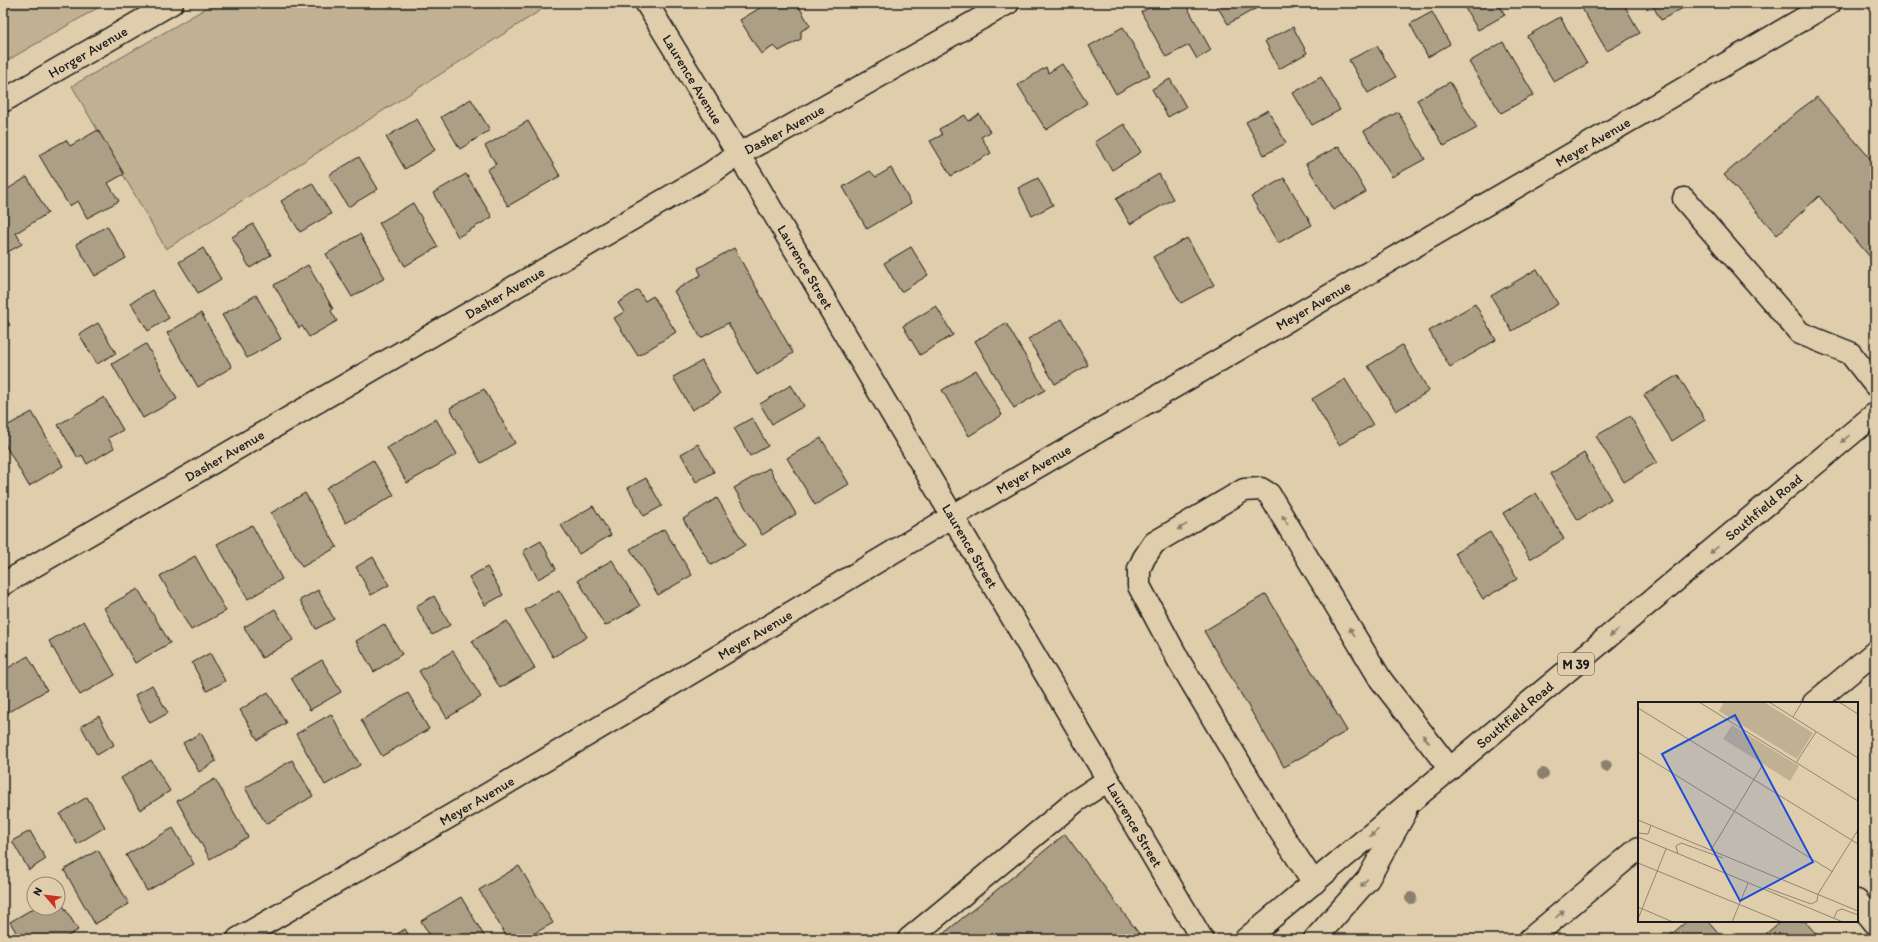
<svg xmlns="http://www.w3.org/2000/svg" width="1878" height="942" font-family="Itim,sans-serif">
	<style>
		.green { fill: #c0b193; stroke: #6e6658 }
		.building { fill: #ac9f85; stroke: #1c1c1c }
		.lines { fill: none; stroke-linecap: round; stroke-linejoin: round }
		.minor-casing { stroke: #1c1c1c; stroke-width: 25 }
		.highway-casing { stroke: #1c1c1c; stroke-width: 25 }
		.minor { stroke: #dfcdab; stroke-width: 22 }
		.highway { stroke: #dfcdab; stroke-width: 22 }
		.tree { fill: #8a806d }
		.oneway { fill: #877d6b }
		.labels { text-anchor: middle; stroke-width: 4; stroke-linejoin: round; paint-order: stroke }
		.shield { fill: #dfcdab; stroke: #565147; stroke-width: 1 }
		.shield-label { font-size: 13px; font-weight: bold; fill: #1c1c1c }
		.street-label { font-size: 14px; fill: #1c1c1c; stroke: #dfcdab }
		.inset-road { fill: none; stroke: #918672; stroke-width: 1 }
		.view { fill: #1d4ed8; fill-opacity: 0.15; stroke: #1d4ed8; stroke-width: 2 }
		.inset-edge { fill: none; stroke: #1c1c1c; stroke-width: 2 }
	</style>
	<rect width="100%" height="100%" fill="#dfcdab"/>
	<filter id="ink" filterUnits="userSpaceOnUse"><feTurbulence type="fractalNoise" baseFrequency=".025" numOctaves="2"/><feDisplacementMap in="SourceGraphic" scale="8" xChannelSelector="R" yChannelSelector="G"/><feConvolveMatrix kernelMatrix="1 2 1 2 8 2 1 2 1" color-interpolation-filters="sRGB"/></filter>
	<g filter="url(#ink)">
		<path class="green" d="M 3,3 L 106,3 L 3,63 Z
			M 215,3 L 552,3 L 166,249 L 72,86 Z"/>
		<path class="building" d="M 768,3 L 797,3 L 810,26 L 801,31 L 801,39 L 779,51 L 774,46 L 761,54 L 740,20 Z
			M 1152,3 L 1185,3 L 1211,50 L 1197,59 L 1189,45 L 1166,57 L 1141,12 L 1153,6 Z
			M 1215,3 L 1261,3 L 1262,5 L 1228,24 Z
			M 1462,3 L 1498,3 L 1505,15 L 1478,30 Z
			M 1583,3 L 1623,3 L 1640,33 L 1607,51 L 1580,5 Z
			M 1651,3 L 1692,3 L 1661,20 Z
			M 1432,12 L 1450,44 L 1428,57 L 1410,24 Z
			M 1560,17 L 1587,64 L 1554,82 L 1527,36 Z
			M 1123,27 L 1150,75 L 1116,94 L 1089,46 Z
			M 1293,27 L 1307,53 L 1279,69 L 1265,41 Z
			M 1503,42 L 1534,95 L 1501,113 L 1469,62 Z
			M 1377,46 L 1396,77 L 1368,93 L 1349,60 Z
			M 1062,64 L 1087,103 L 1046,130 L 1018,85 L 1046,67 L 1048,73 Z
			M 1321,77 L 1340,110 L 1312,125 L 1293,93 Z
			M 1170,79 L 1186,107 L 1168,117 L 1152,89 Z
			M 1450,82 L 1477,128 L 1444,146 L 1417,100 Z
			M 1817,97 L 1875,164 L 1875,263 L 1819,196 L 1777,235 L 1724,175 L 1798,111 Z
			M 471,99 L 490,130 L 460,149 L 441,117 Z
			M 1268,110 L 1286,143 L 1264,155 L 1246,122 Z
			M 1398,112 L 1425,159 L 1392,177 L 1364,131 Z
			M 979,114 L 990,132 L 981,137 L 991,153 L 951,176 L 930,141 L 942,135 L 939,129 L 965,115 L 968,121 Z
			M 417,119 L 435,150 L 405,169 L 386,137 Z
			M 528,121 L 560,176 L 508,206 L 487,170 L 496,164 L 485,146 Z
			M 1124,124 L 1141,152 L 1112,170 L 1095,142 Z
			M 98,130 L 124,174 L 108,183 L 119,201 L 87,218 L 78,201 L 69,206 L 39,155 L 66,140 L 70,146 Z
			M 1339,146 L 1366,192 L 1333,210 L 1306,164 Z
			M 359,157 L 378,189 L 348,207 L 329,175 Z
			M 891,168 L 911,203 L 867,229 L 843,187 L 870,171 L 876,177 Z
			M 466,174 L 492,217 L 458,237 L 433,193 Z
			M 1159,174 L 1173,199 L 1130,224 L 1116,199 Z
			M 27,177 L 48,213 L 16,233 L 22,244 L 6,253 L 3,248 L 3,192 Z
			M 1038,178 L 1053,205 L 1032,216 L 1018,188 Z
			M 1284,178 L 1312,225 L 1278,243 L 1251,197 Z
			M 312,183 L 331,214 L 300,232 L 281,201 Z
			M 413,203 L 438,247 L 405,266 L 379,223 Z
			M 253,224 L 271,255 L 250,268 L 232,237 Z
			M 107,226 L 126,258 L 95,276 L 76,244 Z
			M 360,234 L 385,278 L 352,297 L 326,254 Z
			M 1187,238 L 1214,285 L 1181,303 L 1153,257 Z
			M 911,247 L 928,275 L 901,292 L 884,263 Z
			M 203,248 L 221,279 L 198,293 L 179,262 Z
			M 734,248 L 793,353 L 757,375 L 728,323 L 701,338 L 674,291 L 701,275 L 698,268 Z
			M 308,265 L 333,309 L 331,311 L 337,321 L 309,337 L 302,326 L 299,328 L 274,285 Z
			M 1537,269 L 1558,304 L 1512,331 L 1491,296 Z
			M 152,290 L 169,318 L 148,331 L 131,303 Z
			M 638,290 L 645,301 L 653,296 L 676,332 L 638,356 L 614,318 L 624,312 L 618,303 Z
			M 256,295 L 281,339 L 247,358 L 222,315 Z
			M 1475,304 L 1496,340 L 1450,367 L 1429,331 Z
			M 936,306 L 953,335 L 920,355 L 903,326 Z
			M 3,313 L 10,325 L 3,329 Z
			M 201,313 L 232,367 L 198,387 L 167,333 Z
			M 1062,319 L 1088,365 L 1055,384 L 1028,339 Z
			M 98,323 L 116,353 L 97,364 L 79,334 Z
			M 1006,323 L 1045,390 L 1014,408 L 975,341 Z
			M 146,344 L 177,399 L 143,418 L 112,364 Z
			M 1402,345 L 1429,391 L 1396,411 L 1368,366 Z
			M 702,361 L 720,394 L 692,410 L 673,377 Z
			M 976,370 L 1002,415 L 969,436 L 942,390 Z
			M 1678,375 L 1705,420 L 1672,441 L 1644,395 Z
			M 1345,379 L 1373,425 L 1339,445 L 1312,399 Z
			M 791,385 L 804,406 L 772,424 L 760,404 Z
			M 484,389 L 515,443 L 481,463 L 450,408 Z
			M 104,397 L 123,430 L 108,438 L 114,448 L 87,464 L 82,455 L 78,458 L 58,425 Z
			M 32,412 L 63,466 L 29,486 L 3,441 L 3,428 Z
			M 1630,416 L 1657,462 L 1624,482 L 1596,436 Z
			M 752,418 L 768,446 L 750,456 L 734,428 Z
			M 436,419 L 457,454 L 407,483 L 387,448 Z
			M 821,438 L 849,484 L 815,505 L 787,458 Z
			M 698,444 L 714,472 L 696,482 L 681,454 Z
			M 1584,453 L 1611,499 L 1578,520 L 1550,474 Z
			M 373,460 L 394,495 L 346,523 L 326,488 Z
			M 769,468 L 796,514 L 762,535 L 734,488 Z
			M 646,478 L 662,506 L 644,516 L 628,488 Z
			M 305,493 L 337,547 L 302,567 L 271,513 Z
			M 1536,493 L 1564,539 L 1530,559 L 1503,513 Z
			M 717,498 L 745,545 L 711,565 L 683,519 Z
			M 593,506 L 611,535 L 579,554 L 561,525 Z
			M 252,525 L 282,579 L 248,599 L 217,544 Z
			M 664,529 L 692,575 L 658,595 L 630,549 Z
			M 1490,532 L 1517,579 L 1483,599 L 1455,553 Z
			M 541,541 L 556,569 L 538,579 L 523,551 Z
			M 195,556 L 226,611 L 191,630 L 160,576 Z
			M 373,557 L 389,585 L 371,595 L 356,567 Z
			M 612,560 L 640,606 L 605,626 L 578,580 Z
			M 487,567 L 503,595 L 485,605 L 469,577 Z
			M 138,589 L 170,643 L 135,663 L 104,608 Z
			M 318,590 L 334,619 L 316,629 L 300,600 Z
			M 559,590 L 587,637 L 553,657 L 525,610 Z
			M 1266,594 L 1347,731 L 1284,767 L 1204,631 Z
			M 434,596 L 450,625 L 432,635 L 416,606 Z
			M 275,609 L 293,640 L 262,658 L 244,627 Z
			M 84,621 L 115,675 L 80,695 L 49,641 Z
			M 507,621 L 535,668 L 500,688 L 472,641 Z
			M 384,624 L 402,654 L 374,672 L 356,641 Z
			M 453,651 L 481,697 L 447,718 L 419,671 Z
			M 210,653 L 225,681 L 207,691 L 192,663 Z
			M 28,656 L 47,690 L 3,715 L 3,671 Z
			M 322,660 L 341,692 L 310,710 L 291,678 Z
			M 152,685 L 168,713 L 150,723 L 135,695 Z
			M 268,692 L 286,723 L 258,740 L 240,710 Z
			M 408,693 L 429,729 L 382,756 L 361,720 Z
			M 331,714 L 360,765 L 325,785 L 296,734 Z
			M 99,716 L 114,745 L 97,755 L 81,726 Z
			M 201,733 L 216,761 L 199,772 L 183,743 Z
			M 151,760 L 170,791 L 140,810 L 121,778 Z
			M 292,760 L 313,796 L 266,824 L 245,788 Z
			M 215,779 L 248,837 L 210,859 L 177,801 Z
			M 87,797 L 105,827 L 77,844 L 60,814 Z
			M 173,828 L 194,864 L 147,891 L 126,855 Z
			M 30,831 L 46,859 L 29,870 L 12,841 Z
			M 1065,834 L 1140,935 L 1135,939 L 937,939 Z
			M 98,850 L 129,904 L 95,924 L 64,870 Z
			M 519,866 L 553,923 L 524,939 L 508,939 L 479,890 Z
			M 58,897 L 78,930 L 63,939 L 20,939 L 10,922 L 34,908 L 58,908 Z
			M 461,897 L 486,939 L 432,939 L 421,921 Z
			M 1687,921 L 1708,921 L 1724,939 L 1666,939 Z
			M 1781,921 L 1805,921 L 1820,939 L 1760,939 Z
			M 405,929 L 411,939 L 389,939 Z"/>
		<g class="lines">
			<g class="minor-casing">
				<g id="minor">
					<path id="s1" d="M 647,4 L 757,185 L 1202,939"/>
					<path id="s2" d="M 3,101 L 172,3"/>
					<path d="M 1684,199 L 1800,333 L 1850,353 L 1875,385"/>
					<path id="s3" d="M 3,584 L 711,173 L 738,154 L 777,134 L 1008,3"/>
					<path d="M 1314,883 L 1278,828 L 1179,661 L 1139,586 L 1139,569 L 1144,558 L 1154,543 L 1244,490 L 1261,489 L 1269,494 L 1381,680 L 1450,769"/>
					<path d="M 1857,901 L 1875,923"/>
					<path id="s4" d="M 238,939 L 490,793 L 953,516 L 1830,3"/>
					<path d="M 909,939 L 1076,801 L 1108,780"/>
				</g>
			</g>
			<g class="highway-casing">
				<g id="highway">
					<path d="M 1814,703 L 1875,652"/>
					<path id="s5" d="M 1246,939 L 1875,414"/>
					<path d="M 1315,939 L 1368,879 L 1405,813"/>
					<path d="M 1530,939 L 1639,848"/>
				</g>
			</g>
			<use href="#minor" class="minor"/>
			<use href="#highway" class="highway"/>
		</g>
		<g class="tree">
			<circle cx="1606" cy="766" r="6"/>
			<circle cx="1543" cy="774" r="6"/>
			<circle cx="1411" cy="898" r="6"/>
		</g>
		<defs><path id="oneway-solid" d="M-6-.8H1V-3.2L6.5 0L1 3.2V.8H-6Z"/></defs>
		<g class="oneway">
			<use href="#oneway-solid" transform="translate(1845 439) rotate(140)"/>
			<use href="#oneway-solid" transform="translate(1285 520) rotate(-121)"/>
			<use href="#oneway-solid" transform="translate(1182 527) rotate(149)"/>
			<use href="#oneway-solid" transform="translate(1714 550) rotate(140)"/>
			<use href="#oneway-solid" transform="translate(1352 632) rotate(-121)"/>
			<use href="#oneway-solid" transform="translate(1614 633) rotate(140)"/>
			<use href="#oneway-solid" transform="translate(1426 739) rotate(-128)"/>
			<use href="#oneway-solid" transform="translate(1374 833) rotate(140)"/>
			<use href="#oneway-solid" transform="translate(1364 883) rotate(130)"/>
			<use href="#oneway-solid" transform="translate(1560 914) rotate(-40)"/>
		</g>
	</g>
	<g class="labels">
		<rect class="shield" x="1558" y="653" width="36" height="22" rx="3"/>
		<g class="shield-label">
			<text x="1576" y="669">M 39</text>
		</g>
		<g class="street-label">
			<text dy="5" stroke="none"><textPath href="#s2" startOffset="98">Horger Avenue</textPath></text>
			<text dy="5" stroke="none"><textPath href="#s1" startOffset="88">Laurence Avenue</textPath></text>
			<text dy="5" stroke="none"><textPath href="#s3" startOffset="904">Dasher Avenue</textPath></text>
			<text dy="5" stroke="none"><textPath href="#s4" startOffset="1572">Meyer Avenue</textPath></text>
			<text dy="5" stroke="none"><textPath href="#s1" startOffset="307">Laurence Street</textPath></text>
			<text dy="5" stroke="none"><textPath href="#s3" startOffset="580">Dasher Avenue</textPath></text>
			<text dy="5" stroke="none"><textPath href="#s4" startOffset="1248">Meyer Avenue</textPath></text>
			<text dy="5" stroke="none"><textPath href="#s3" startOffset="256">Dasher Avenue</textPath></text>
			<text dy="5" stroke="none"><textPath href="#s4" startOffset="924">Meyer Avenue</textPath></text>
			<text dy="5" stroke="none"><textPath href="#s5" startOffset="674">Southfield Road</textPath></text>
			<text dy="5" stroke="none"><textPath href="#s1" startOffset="631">Laurence Street</textPath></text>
			<text dy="5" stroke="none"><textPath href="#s4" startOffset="600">Meyer Avenue</textPath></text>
			<text dy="5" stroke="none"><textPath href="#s5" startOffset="350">Southfield Road</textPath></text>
			<text dy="5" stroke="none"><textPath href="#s4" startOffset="276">Meyer Avenue</textPath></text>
			<text dy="5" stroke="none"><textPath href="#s1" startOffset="955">Laurence Street</textPath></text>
		</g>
	</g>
	<g transform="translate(1638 702)">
		<rect width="220" height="220" fill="#dfcdab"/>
		<path d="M 86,0 L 126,0 L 175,31 L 159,57 L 81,9 ZM 94,23 L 161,64 L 152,79 L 85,37 Z" fill="#c0b193"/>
		<path class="inset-road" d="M 61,0 L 220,99M 131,0 L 220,56M 201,0 L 220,12M 0,6 L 220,142M 155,15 L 164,0M 0,50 L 195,170M 158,61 L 178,30M 0,118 L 220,209M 0,131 L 10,132 L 13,123M 0,135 L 205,220M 73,148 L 124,64M 40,152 L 38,144 L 43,141 L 85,156M 0,161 L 144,220M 129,186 L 173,202 L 179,199 L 180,192M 180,192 L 220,128M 0,205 L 35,220M 196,216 L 199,209 L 204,207 L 220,213M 0,217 L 28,147M 94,220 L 110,181"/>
		<path class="view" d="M 97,13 L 175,160 L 102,199 L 24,52 Z"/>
		<rect width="220" height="220" class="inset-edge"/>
	</g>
	<rect width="1878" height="942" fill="none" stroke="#dfcdab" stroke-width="16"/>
	<rect x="8" y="8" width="1862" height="926" fill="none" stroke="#1c1c1c" stroke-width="1.5" filter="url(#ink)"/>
	<g transform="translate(46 896) rotate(298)"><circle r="19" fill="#dfcdab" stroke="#918672"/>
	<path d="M0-3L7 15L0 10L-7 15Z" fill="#c8321e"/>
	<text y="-6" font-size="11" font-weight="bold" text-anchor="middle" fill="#1c1c1c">N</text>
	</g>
</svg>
